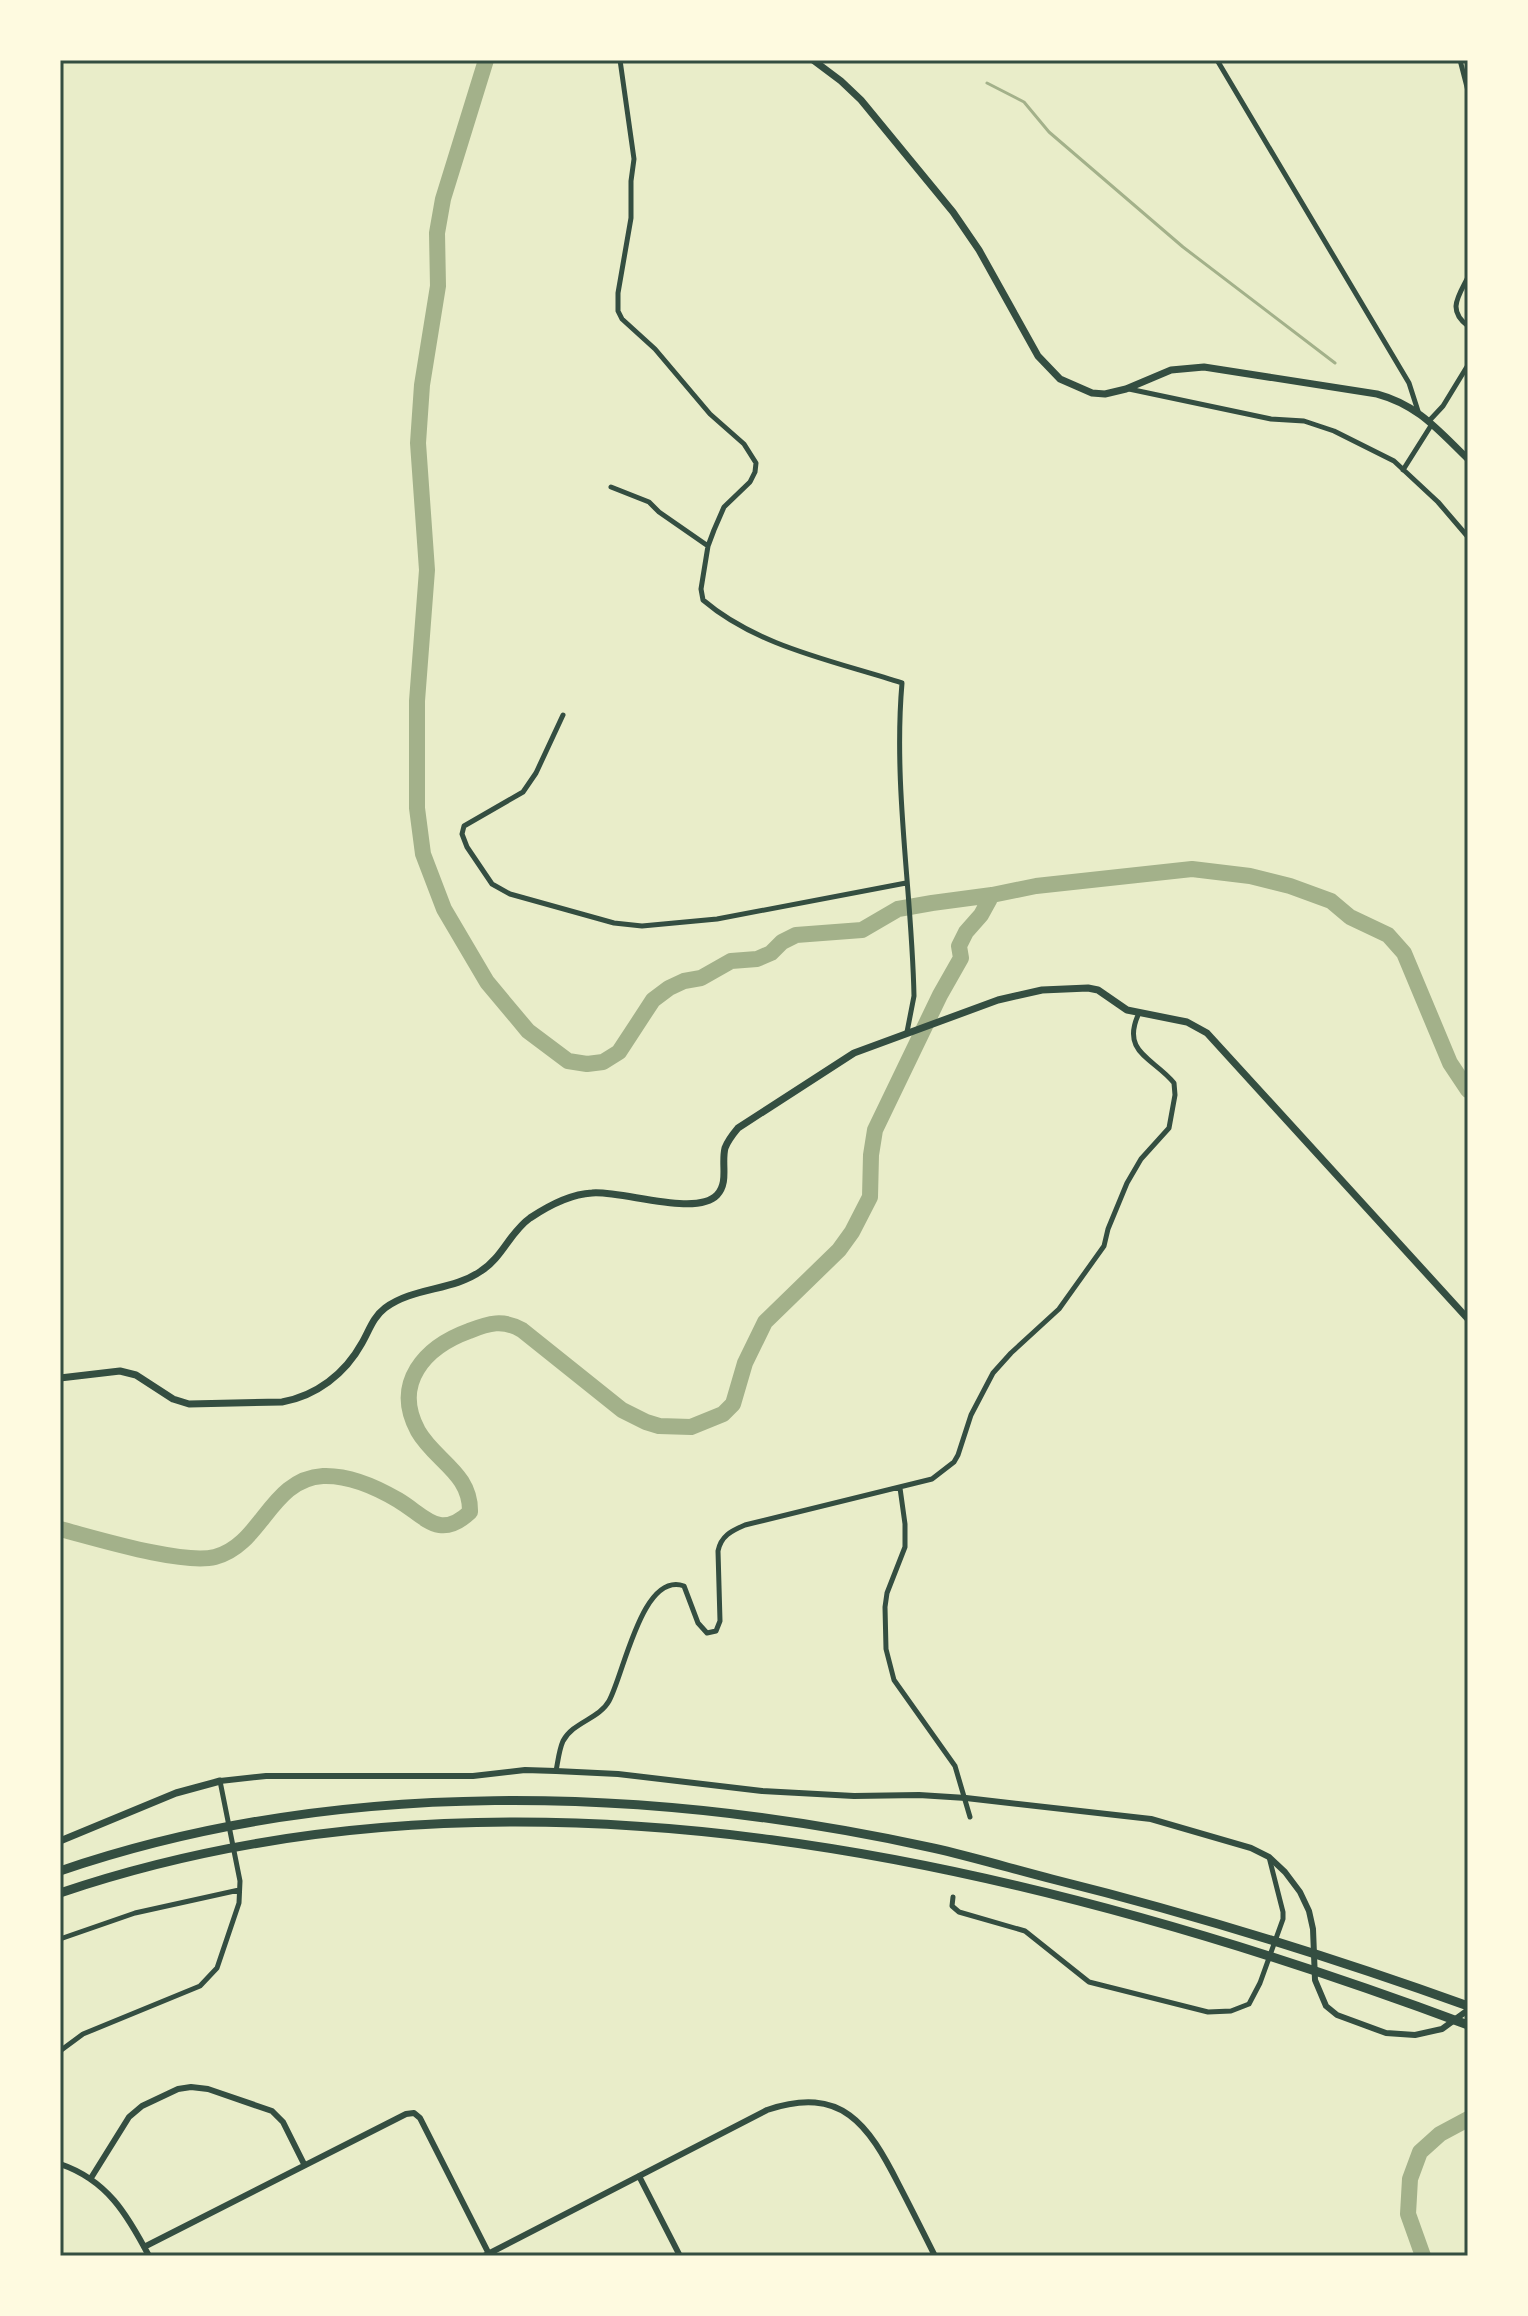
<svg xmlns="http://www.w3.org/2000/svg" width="1528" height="2316" font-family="Jost,sans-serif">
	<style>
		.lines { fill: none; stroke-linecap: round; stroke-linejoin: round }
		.stream { stroke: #a3b18a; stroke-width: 3 }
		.river { stroke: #a3b18a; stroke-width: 16 }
		.minor { stroke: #344e41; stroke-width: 5 }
		.tertiary { stroke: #344e41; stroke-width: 6 }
		.primary { stroke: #344e41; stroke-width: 7 }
		.motorway { stroke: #344e41; stroke-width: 9 }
		.neatline { fill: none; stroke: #344e41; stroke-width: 3 }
	</style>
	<rect width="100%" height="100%" fill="#e9edc9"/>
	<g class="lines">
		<path class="stream" d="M 987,83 L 1024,102 L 1049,132 L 1183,247 L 1335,363"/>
		<path class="river" d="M 486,60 L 443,199 L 437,233 L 438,286 L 422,385 L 418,443 L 427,570 L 417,701 L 417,808 L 423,854 L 444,909 L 487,982 L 528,1031 L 568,1061 L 587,1064 L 603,1062 L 619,1052 L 653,1000 L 669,988 L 684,981 L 701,978 L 731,961 L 757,959 L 771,953 L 782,942 L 796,935 L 862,930 L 898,909 L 932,903 L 992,895 L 1036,886 L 1192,869 L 1250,876 L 1290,886 L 1331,901 L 1350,917 L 1388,935 L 1404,953 L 1450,1063 L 1468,1090
			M 60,1529 C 95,1538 182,1565 215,1557 C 262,1545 270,1479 323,1476 C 349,1475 376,1487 398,1500 C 425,1516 439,1541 470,1512 C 471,1473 435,1461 418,1431 C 392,1383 425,1347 469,1331 C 489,1323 503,1319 522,1330 L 622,1410 L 646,1422 L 659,1426 L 691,1427 L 723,1414 L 733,1404 L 745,1363 L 765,1322 L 839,1250 L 852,1232 L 870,1197 L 871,1155 L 875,1130 L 940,995 L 961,958 L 959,946 L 966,932 L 981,915 L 992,895
			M 1423,2256 L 1408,2214 L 1410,2179 L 1420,2152 L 1440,2134 L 1468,2119"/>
		<path class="minor" d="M 620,60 L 634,159 L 631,181 L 631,218 L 618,293 L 618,311 L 622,319 L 655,349 L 710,414 L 744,444 L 756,463 L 755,472 L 750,482 L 724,507 L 714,530 L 708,546 L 701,589 L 703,600 C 758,647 835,661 902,683 C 893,787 912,892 914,996 L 907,1032
			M 1217,60 L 1409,383 L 1418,411
			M 1460,60 L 1468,91
			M 1468,277 C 1458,297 1447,310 1468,326
			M 1129,389 L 1271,419 L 1304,421 L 1334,431 L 1394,461 L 1438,502 L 1468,537
			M 1429,421 L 1443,406 L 1468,365
			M 1403,470 L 1432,424
			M 611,487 L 649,502 L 659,512 L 708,546
			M 563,715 L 536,773 L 523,792 L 464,826 L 462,834 L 467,847 L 492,884 L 510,894 L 614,923 L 642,926 L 717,919 L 906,883
			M 900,1488 L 905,1524 L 905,1547 L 887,1593 L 885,1607 L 886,1649 L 894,1680 L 955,1766 L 970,1817
			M 556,1771 C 558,1761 559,1750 563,1741 C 573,1722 599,1719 609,1701 C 624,1674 642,1571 684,1586 L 698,1623 L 707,1633 L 716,1631 L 720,1621 L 718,1551 C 721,1536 731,1531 745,1525 L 932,1479 L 954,1462 L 958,1455 L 971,1415 L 993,1373 L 1011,1353 L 1059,1309 L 1104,1246 L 1108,1229 L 1127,1183 L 1141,1159 L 1169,1128 L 1175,1095 L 1174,1083 C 1154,1058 1120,1053 1139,1013
			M 953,1897 L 952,1906 L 959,1912 L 1025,1931 L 1089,1982 L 1208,2012 L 1231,2011 L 1249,2004 L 1260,1983 L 1283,1919 L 1283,1912 L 1269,1857
			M 60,1939 L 135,1913 L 239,1890
			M 60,2051 L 83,2034 L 200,1986 L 217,1968 L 239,1903 L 240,1881 L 220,1781"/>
		<path class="tertiary" d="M 220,1781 L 266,1776 L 473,1776 L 525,1770 L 556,1771 L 618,1774 L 762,1791 L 854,1796 L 919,1795 L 966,1798 L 1151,1819 L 1251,1848 L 1269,1857 L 1285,1872 L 1300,1892 L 1309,1911 L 1313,1929 L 1315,1980 L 1326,2006 L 1337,2015 L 1386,2033 L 1415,2035 L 1442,2029 L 1468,2010
			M 60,2164 C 107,2180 127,2214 149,2256
			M 639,2176 L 680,2256
			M 91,2178 L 129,2117 L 142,2106 L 178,2089 L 191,2087 L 208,2089 L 272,2111 L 283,2122 L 304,2164
			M 144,2247 L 406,2114 L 414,2113 L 420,2118 L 490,2256
			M 484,2256 L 767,2110 C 842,2085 868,2124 899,2185 C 911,2208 923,2232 935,2256"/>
		<path class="primary" d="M 813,60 L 841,81 L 861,100 L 953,212 L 979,250 L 1038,356 L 1060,379 L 1092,393 L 1105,394 L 1126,389 L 1171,370 L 1204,367 L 1377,394 C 1418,405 1438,430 1468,459
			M 60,1378 L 120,1371 L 136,1375 L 173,1399 L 189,1404 L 282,1402 C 316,1396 345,1374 362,1343 C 369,1331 373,1317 385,1308 C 413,1287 453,1291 481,1271 C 502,1258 510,1232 530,1218 C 548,1206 571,1194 592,1193 C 621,1190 696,1217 717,1195 C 729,1182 721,1164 725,1148 C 728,1140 733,1134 738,1128 L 854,1053 L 998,1000 L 1042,990 L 1088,988 L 1098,990 L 1127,1010 L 1187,1022 L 1207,1033 L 1468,1319
			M 60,1841 L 176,1793 L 220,1781"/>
		<path class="motorway" d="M 60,1871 C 337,1776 651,1786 933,1848 C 973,1857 1013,1869 1052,1879 C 1193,1914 1332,1957 1468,2006
			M 60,1893 C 517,1738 1031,1862 1468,2025"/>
	</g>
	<rect width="1528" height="2316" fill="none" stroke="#fefae0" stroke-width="124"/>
	<rect x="62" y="62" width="1404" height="2192" class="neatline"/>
</svg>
